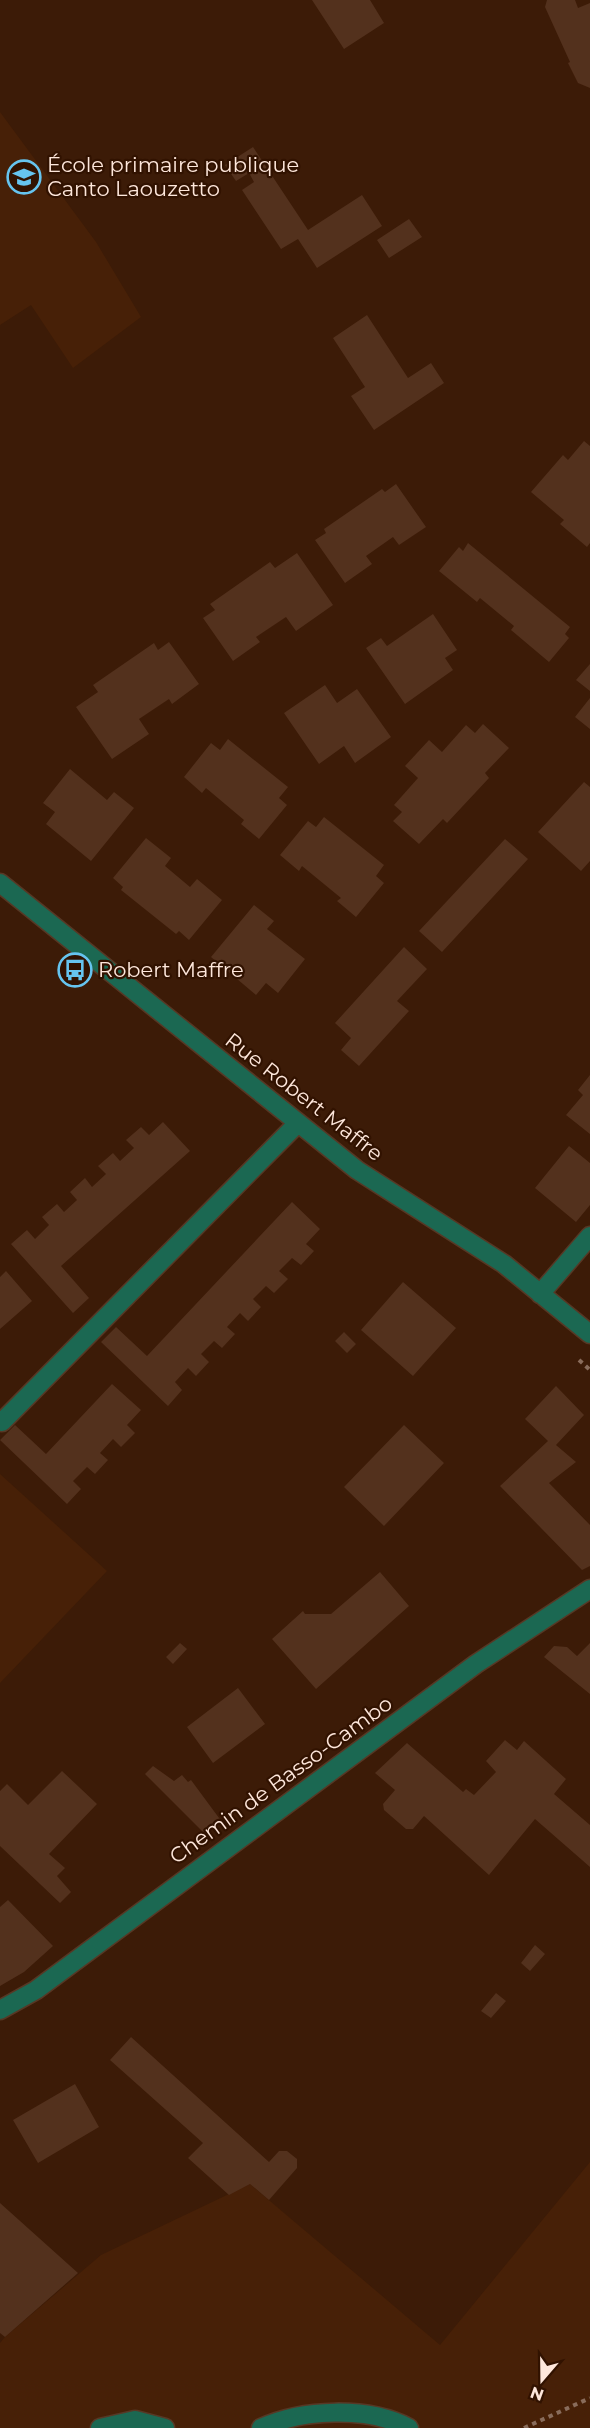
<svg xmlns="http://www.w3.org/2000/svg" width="590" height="2428" font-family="Montserrat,sans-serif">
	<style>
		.built { fill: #472007 }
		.building { fill: #53311d }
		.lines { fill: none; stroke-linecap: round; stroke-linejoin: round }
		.minor-casing { stroke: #573825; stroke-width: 21 }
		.path { stroke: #896c5b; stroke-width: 4; stroke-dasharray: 4.5 4.5; stroke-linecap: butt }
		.minor { stroke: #1b6852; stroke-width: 18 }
		.labels { text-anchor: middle; stroke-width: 4.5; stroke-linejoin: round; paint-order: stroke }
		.poi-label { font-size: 21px; fill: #fee7db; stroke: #311200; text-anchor: start }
		.street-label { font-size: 21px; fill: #fee7db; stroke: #311200 }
	</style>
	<rect width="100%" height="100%" fill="#3c1b07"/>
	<path class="built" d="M 0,112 L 96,242 L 141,317 L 73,368 L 31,305 L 0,325 Z
		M 0,1474 L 107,1571 L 0,1683 Z
		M 590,2162 L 590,2428 L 0,2428 L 0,2343 L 5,2337 L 101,2255 L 250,2184 L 440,2345 Z"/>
	<path class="building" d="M 312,0 L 370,0 L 384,23 L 344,49 Z
		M 547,0 L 575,0 L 578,8 L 590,3 L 590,88 L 578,83 L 568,63 L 570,62 L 545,7 Z
		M 253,147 L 308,230 L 362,195 L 382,226 L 317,268 L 298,239 L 281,249 L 242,190 L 254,182 L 249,173 L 236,181 L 225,165 Z
		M 409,219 L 422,237 L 389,258 L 377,240 Z
		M 367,315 L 408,378 L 431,363 L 444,383 L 374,430 L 351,396 L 365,387 L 333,338 Z
		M 584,441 L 590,446 L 590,543 L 587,547 L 560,524 L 564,520 L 531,492 L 563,455 L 568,460 Z
		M 396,484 L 426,527 L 399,545 L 393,537 L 366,556 L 372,564 L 345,583 L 315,540 L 326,533 L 324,529 L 382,489 L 385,492 Z
		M 468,543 L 570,627 L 565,634 L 569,638 L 549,662 L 511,630 L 514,626 L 480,598 L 477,602 L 439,571 L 459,547 L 463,551 Z
		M 297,553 L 333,605 L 296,631 L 286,617 L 256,637 L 260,642 L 233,661 L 203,618 L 215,610 L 210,604 L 270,562 L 275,568 Z
		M 433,614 L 457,650 L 445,658 L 453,670 L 405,704 L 366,648 L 381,638 L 387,646 Z
		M 169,642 L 199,684 L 172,704 L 169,699 L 139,719 L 149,734 L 112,759 L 76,707 L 98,692 L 93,685 L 154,643 L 158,650 Z
		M 590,664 L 590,691 L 576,680 Z
		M 325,685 L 337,703 L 357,689 L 391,737 L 355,763 L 344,746 L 319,764 L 284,713 Z
		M 590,698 L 590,729 L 575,717 Z
		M 483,724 L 509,748 L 485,773 L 489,778 L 447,823 L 443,819 L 419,844 L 393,821 L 402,812 L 394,805 L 418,778 L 405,766 L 429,740 L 442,752 L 466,725 L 475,733 Z
		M 228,739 L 288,787 L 279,798 L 287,805 L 259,839 L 241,824 L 244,820 L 206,788 L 202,793 L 184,777 L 211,743 L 220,750 Z
		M 70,769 L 107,800 L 114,792 L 134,808 L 91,861 L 46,824 L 55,812 L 43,803 Z
		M 584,782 L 590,787 L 590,861 L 581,871 L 538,832 Z
		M 324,817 L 384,865 L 376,876 L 384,883 L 356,917 L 337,901 L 341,898 L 302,866 L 299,871 L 280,855 L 308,821 L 316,827 Z
		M 146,838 L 171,858 L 165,866 L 190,887 L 197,879 L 222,900 L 189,940 L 179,931 L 176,934 L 121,890 L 123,887 L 113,878 Z
		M 505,839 L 528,859 L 442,952 L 419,931 Z
		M 254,905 L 274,921 L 267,929 L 305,959 L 278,993 L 266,983 L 256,995 L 211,957 Z
		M 404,947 L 427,969 L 397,1001 L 409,1011 L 359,1066 L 341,1050 L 351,1038 L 335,1023 Z
		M 590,1075 L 590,1134 L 566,1115 L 583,1095 L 578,1090 Z
		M 163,1122 L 190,1151 L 61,1266 L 89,1298 L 73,1313 L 11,1244 L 27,1230 L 35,1239 L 49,1225 L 42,1217 L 57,1204 L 64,1212 L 77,1200 L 70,1192 L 85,1178 L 92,1187 L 106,1174 L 98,1166 L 113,1153 L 120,1161 L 134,1148 L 126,1140 L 141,1127 L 149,1135 Z
		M 569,1146 L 590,1163 L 590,1205 L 576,1222 L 535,1188 Z
		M 292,1202 L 320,1229 L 306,1244 L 314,1251 L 301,1265 L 292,1258 L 279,1271 L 288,1279 L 274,1293 L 266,1286 L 253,1299 L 261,1307 L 248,1321 L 240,1313 L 227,1327 L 235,1334 L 222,1348 L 214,1341 L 201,1354 L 209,1362 L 196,1376 L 188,1368 L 175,1382 L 182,1390 L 168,1406 L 101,1342 L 116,1327 L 147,1356 Z
		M 6,1271 L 32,1301 L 0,1329 L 0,1277 Z
		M 403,1282 L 456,1328 L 413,1376 L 361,1330 Z
		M 344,1332 L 356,1344 L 347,1353 L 335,1341 Z
		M 112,1384 L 141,1410 L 127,1425 L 135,1433 L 121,1447 L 113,1439 L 100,1453 L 108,1460 L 95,1474 L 87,1467 L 73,1481 L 81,1489 L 67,1504 L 0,1440 L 15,1425 L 46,1454 Z
		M 556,1386 L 584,1415 L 556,1445 L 576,1462 L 549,1483 L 590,1525 L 590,1566 L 582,1570 L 500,1486 L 548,1441 L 525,1419 Z
		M 404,1425 L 444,1463 L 384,1526 L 344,1487 Z
		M 380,1572 L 409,1606 L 316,1689 L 272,1639 L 303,1611 L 305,1614 L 331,1614 Z
		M 180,1643 L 187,1649 L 173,1664 L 166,1657 Z
		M 590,1643 L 590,1694 L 544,1657 L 554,1646 L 567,1647 L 577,1656 Z
		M 238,1688 L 265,1724 L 213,1763 L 187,1727 Z
		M 505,1740 L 517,1750 L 524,1741 L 566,1779 L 554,1794 L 590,1825 L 590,1867 L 535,1819 L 489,1875 L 424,1816 L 413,1829 L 406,1829 L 384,1810 L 383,1804 L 395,1790 L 375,1773 L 407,1743 L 463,1792 L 466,1789 L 474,1795 L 496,1772 L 486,1761 Z
		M 153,1766 L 174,1781 L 182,1775 L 188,1782 L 191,1780 L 222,1822 L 205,1834 L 145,1774 Z
		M 62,1771 L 97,1804 L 49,1854 L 65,1868 L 57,1876 L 71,1892 L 60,1903 L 0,1846 L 0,1791 L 7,1784 L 28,1805 Z
		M 8,1900 L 53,1946 L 24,1972 L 0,1986 L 0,1907 Z
		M 535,1945 L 545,1954 L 530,1971 L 521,1963 Z
		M 496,1993 L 506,2001 L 491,2018 L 481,2011 Z
		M 131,2037 L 269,2162 L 279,2151 L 287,2151 L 297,2159 L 297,2168 L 269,2200 L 250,2184 L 229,2195 L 188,2158 L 203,2143 L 110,2060 Z
		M 75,2084 L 99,2127 L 38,2163 L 13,2120 Z
		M 0,2203 L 78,2273 L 5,2337 L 0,2333 Z"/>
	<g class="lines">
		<g class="minor-casing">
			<path id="minor" d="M 0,883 L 357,1170 L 504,1264 L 590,1334
				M 540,1294 L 590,1236
				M 2,1422 L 298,1123
				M 0,2010 L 36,1990 L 476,1664 L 590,1589
				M 100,2428 L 135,2420 L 165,2428
				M 261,2428 C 302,2409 368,2406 409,2428"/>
		</g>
		<path class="path" d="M 579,1360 L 590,1370
			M 524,2428 L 590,2398"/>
		<use href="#minor" class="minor"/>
	</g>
	<defs>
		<g id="school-ring" transform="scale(1.725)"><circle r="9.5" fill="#311200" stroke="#66c4ef" stroke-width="1.5"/><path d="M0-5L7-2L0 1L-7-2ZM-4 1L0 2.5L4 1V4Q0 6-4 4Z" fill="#66c4ef"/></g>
		<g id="bus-ring" transform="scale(1.725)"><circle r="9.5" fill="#311200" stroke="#66c4ef" stroke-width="1.5"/><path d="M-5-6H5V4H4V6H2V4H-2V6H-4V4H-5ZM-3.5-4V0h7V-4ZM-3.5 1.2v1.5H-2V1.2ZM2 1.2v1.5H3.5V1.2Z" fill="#66c4ef"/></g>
	</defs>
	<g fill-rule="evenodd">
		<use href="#school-ring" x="24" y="177"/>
		<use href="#bus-ring" x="75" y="970"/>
	</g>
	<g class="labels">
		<g class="poi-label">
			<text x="47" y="172">École primaire publique<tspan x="47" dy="24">Canto Laouzetto</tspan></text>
			<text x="98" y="977">Robert Maffre</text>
		</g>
		<g class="street-label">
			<text transform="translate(304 1097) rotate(38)" y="7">Rue Robert Maffre</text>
			<text transform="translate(281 1780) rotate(-36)" y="7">Chemin de Basso-Cambo</text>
		</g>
	</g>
	<g transform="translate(542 2380) rotate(200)" stroke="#311200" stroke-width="4.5" paint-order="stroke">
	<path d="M0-4.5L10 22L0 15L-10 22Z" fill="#fee7db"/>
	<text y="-9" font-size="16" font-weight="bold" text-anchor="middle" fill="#fee7db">N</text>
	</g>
</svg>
